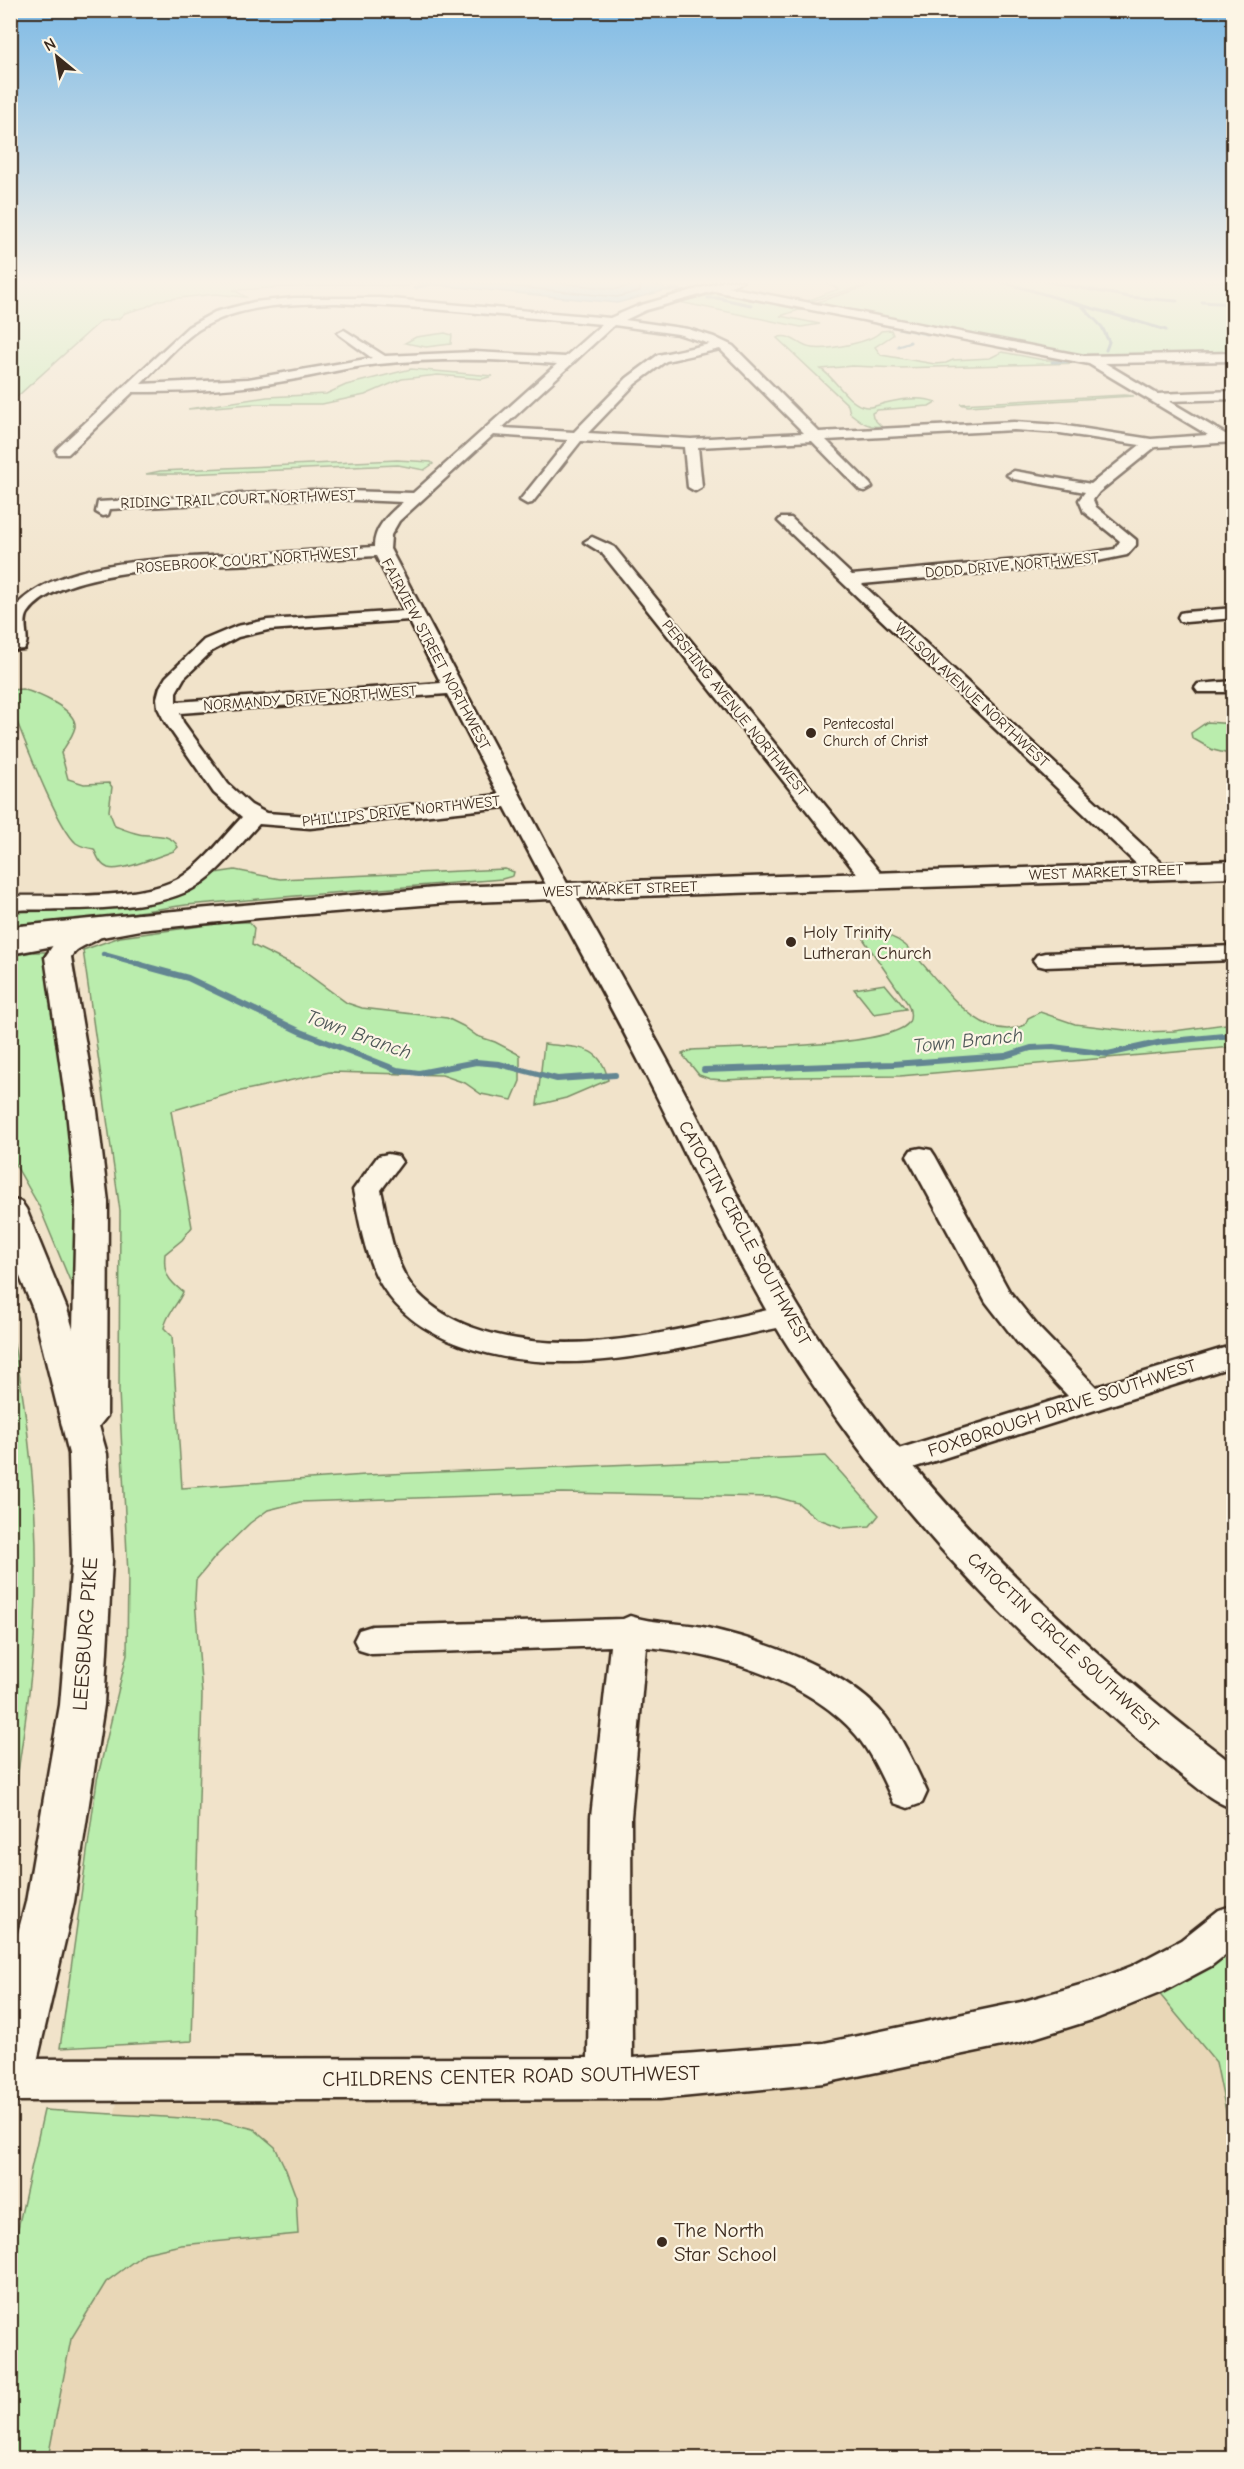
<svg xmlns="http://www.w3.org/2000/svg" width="1244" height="2469" font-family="'Comic Neue',sans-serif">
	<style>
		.built { fill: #e9d7b7 }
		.green { fill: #baedad; stroke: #7a8c66; stroke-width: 1.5 }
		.water { fill: #7fc3e0; stroke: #648692; stroke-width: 1.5 }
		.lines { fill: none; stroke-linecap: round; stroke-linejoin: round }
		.shore { stroke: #56676c; stroke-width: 1.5 }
		.stream-far2 { stroke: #648692; stroke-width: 3 }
		.stream-far1 { stroke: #648692; stroke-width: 4.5 }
		.stream { stroke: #648692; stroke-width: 6 }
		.minor-casing { stroke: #3b2a1e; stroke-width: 5 }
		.major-casing { stroke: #3b2a1e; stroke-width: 5 }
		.highway-casing { stroke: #3b2a1e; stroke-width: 5 }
		.minor { fill: #fcf5e5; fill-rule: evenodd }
		.major { fill: #fcf5e5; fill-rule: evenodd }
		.highway { fill: #fcf5e5; fill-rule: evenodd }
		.poi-dot { fill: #3b2a1e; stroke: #fcf5e5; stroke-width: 2 }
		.labels { text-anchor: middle; stroke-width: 4.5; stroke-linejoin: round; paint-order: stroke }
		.far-street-label { font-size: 15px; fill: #3b2a1e; stroke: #fcf5e5 }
		.far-poi-label { font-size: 15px; fill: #3b2a1e; stroke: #fcf5e5; text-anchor: start }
		.poi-label { font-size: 18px; fill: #3b2a1e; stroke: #fcf5e5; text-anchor: start }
		.street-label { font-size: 18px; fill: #3b2a1e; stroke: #fcf5e5 }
		.water-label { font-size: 20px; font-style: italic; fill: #4f5858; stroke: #fcf5e5 }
		.near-street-label { font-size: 21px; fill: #3b2a1e; stroke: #fcf5e5 }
		.near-poi-label { font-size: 21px; fill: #3b2a1e; stroke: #fcf5e5; text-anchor: start }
	</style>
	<rect width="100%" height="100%" fill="#f1e3ca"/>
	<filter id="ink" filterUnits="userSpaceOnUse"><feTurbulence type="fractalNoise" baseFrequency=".0167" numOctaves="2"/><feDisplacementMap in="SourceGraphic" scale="12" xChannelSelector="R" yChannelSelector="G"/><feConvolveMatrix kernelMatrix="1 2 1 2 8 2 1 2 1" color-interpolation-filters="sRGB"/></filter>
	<g filter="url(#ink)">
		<path class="built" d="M 695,281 L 879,281 L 805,303 Z
			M 1147,1979 L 1216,2062 L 1234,2145 L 1233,2458 L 48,2458 L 121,2082 L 660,2078 Z"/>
		<path class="green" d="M 11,281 L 405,281 L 411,285 L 404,287 L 348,284 L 234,290 L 246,297 L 244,297 L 216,294 L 160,300 L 146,307 L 125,313 L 118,319 L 101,321 L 11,402 Z
			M 879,281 L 805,303 L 804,302 L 839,289 L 827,283 L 843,282 L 857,284 Z
			M 883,281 L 1233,281 L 1233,355 L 1086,357 L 808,305 Z
			M 723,292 L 819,311 L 799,310 L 780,316 L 820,324 L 801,327 L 679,302 Z
			M 891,330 L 893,335 L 875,347 L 881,355 L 935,364 L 946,363 L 953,360 L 990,358 L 1002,352 L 1044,360 L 1070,360 L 1085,363 L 899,368 L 852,366 L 821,369 C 835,378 846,401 862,406 C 870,409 877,405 885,403 C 901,399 920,396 936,402 L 929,406 L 877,410 L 872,413 L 873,418 L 881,426 C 869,429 859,420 850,413 L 848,405 L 777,338 C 792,332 798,347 812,348 C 828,350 871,343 881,331 Z
			M 445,333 L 452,335 L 451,344 L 426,347 L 405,343 L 416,337 Z
			M 411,369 L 493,376 L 482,379 L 438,375 L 402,379 L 365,395 L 322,404 L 252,404 L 188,409 L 267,397 L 326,394 L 346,385 Z
			M 1124,395 L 1134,396 L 968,406 L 960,404 Z
			M 397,460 L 431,462 L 433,464 L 424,470 L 398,465 L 186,474 L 146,474 L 160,471 Z
			M 22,689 C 36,693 77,709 75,727 C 73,736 66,745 61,753 L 68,779 L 84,784 L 109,783 L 112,787 L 109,811 L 115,826 C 123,829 130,832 139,834 C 152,837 171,832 178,847 L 174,851 C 159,856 122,872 108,868 C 100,865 97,856 94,849 C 87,848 82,847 76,843 C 56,825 23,736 11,707 L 11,690 Z
			M 1207,722 L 1233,724 L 1233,755 L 1213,750 L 1192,738 L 1191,733 Z
			M 505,869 L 514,872 L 513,876 L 502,879 L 186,905 L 68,922 L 11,925 L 10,910 L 122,902 L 196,886 L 215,873 L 235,870 L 280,879 Z
			M 231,922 L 249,922 L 254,928 L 252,945 L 299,968 L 347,1003 L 362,1008 L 447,1018 L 463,1026 L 477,1036 L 495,1042 L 520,1055 L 520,1081 L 512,1100 L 481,1094 L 465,1083 L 442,1075 L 330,1072 L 232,1093 L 171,1111 L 192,1227 L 182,1240 L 165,1254 C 163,1273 168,1280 183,1292 C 177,1306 167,1313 164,1328 L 172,1336 L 182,1488 L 365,1475 L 826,1456 L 879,1515 L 870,1526 L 843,1528 L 816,1518 L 798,1503 L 776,1497 L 562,1493 L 300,1502 L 268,1510 L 250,1523 L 216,1556 L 196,1580 L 195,1599 L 202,1695 L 192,2041 L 60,2048 L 97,1780 L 127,1654 L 128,1575 L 119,1391 L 120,1211 L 83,950 L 120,937 Z
			M 871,932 C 883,933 895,937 905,945 C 935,972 976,1047 1025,1025 L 1028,1018 L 1040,1012 L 1075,1024 L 1142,1032 L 1174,1031 L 1233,1023 L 1233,1047 L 900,1076 L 797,1077 L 724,1080 L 710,1079 L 699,1075 L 682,1054 L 692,1050 C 727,1048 893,1048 909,1022 C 912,1016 910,1009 908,1004 L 864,940 L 865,934 Z
			M 32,952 L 47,952 L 76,1160 L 82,1236 L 73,1288 L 39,1206 L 11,1157 L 10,956 Z
			M 885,984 L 906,1009 L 874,1014 L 854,989 Z
			M 544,1044 C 575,1048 601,1043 608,1080 L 566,1098 L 537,1105 Z
			M 11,1329 C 30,1425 40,1524 35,1622 C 32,1690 19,1758 11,1825 Z
			M 1233,1923 L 1233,2145 L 1216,2062 L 1147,1979 Z
			M 44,2110 L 217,2120 L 254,2129 L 275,2147 L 286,2170 L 296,2197 L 298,2234 L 181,2245 L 145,2253 L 106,2282 L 71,2339 L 48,2458 L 11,2458 L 11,2260 Z"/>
		<path class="water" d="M 425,281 L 635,281 L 661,286 L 667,290 L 617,303 L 416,283 Z"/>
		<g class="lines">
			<path class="shore" d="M 458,281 L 617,297 L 640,291 L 641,281
				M 541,281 L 616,289 L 631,286 L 633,281"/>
			<path class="stream-far2" d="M 999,281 L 1166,330
				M 1044,281 L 1129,297 L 1177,301
				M 374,282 L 381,281
				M 414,288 L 431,284
				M 667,290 L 680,290
				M 708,298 L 722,298
				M 717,298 L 751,305
				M 745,298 L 815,311
				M 1202,302 L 1234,304
				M 1082,306 L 1102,327 L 1109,342 L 1106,350
				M 831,314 L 927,334
				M 898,346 L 910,342
				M 1052,362 L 1077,361"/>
			<path class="stream-far1" d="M 103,954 L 143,965"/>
			<path class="stream" d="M 137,964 L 188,978 L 301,1032 L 397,1070 L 419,1073 L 476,1062 L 499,1064 L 557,1079 L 615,1075
				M 704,1070 L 893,1064 L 1005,1056 L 1031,1048 L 1053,1047 L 1108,1054 L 1162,1042 L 1234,1035"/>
			<g class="minor-casing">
				<path id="minor" d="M 725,281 L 743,281 L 728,287 L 1084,356 L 1234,353 L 1234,361 L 1105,363 L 1157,394 L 1234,391 L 1234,399 L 1169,401 L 1225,434 L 1234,434 L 1234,442 L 1155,447 L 1099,492 L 1093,500 L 1096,507 L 1136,540 L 1136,545 L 1127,555 L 1083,564 L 862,584 L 1165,866 L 1168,871 L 1165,876 L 1157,878 L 1149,876 L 778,521 L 781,518 L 791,518 L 852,575 L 1083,554 L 1115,549 L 1120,541 L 1084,512 L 1079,500 L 1085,492 L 1014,479 L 1007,475 L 1014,471 L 1091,484 L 1140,445 L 1060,433 L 1014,430 L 826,440 L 870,484 L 872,487 L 865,491 L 860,490 L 812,441 L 698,447 L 702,487 L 695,491 L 688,487 L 684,447 L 581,441 L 532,503 L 527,504 L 520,500 L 568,440 L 493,435 L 399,521 L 391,535 L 390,549 L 571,891 L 568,896 L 560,898 L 552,896 L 505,807 L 310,828 L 259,824 C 240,844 221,871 197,886 C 153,914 63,908 10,910 L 10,896 C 56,895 145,901 183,876 C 206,861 223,837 242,817 L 214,793 L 165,722 L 158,708 L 157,698 L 160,687 L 166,677 L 204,640 L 237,626 L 268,620 L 404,611 L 376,556 C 334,558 293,562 252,564 C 199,567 61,566 28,613 C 21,624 31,639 24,649 L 10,650 C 10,637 7,617 16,606 C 62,555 191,558 256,554 C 295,552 334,549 374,547 C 374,527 389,514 403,502 L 311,498 L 110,509 L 108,515 L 103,516 L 96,512 L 98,502 L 311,490 L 413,493 L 557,364 C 498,359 439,358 379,364 C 341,368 304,379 266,384 C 222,391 177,392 133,392 L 68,454 L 58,454 L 56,451 L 58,448 L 188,327 L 215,312 L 254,302 L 294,298 L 380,298 L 610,318 L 638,306 ZM 714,291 L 1089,364 L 1208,435 L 1151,439 L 1060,425 L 1014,422 L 819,432 L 733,346 L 714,337 L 688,329 L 625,320 L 646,310 ZM 337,303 L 422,308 L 602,324 L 565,357 L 474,352 L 385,356 L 344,330 L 338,333 L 340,335 L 372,358 L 248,379 L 141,384 C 159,367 177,344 198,330 C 239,304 289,304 337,303 ZM 614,325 L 678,334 L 710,344 L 658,355 L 627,378 L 574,432 L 502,428 ZM 720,349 L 804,433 L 691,439 L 588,433 L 635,384 L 666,361 ZM 409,620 L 441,683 L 176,702 L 176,692 L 184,678 L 212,651 L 238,637 L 268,630 ZM 447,694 L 499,795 L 310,816 L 266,813 L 251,805 L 228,784 L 183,722 L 180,713 Z
					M 592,537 L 614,547 L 882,875 L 885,880 L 882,885 L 874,887 L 866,885 L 602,553 L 584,542 Z
					M 1234,608 L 1234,618 L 1186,622 L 1180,621 L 1178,617 L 1180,613 L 1186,612 Z
					M 1234,681 L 1234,692 L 1198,692 L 1195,688 L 1198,684 Z
					M 1234,946 L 1234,960 L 1045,967 L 1037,965 L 1033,960 L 1037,955 L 1045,953 Z
					M 921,1148 L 931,1150 L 935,1156 L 1009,1291 L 1039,1328 L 1096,1387 L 1234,1345 L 1234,1366 L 903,1471 L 891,1474 L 879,1471 L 875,1463 L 879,1455 L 1068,1396 L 1017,1342 L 986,1302 L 907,1156 L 911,1150 Z
					M 388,1154 L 398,1156 L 402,1162 L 381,1190 C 388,1221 392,1259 411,1285 C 426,1305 451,1320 474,1328 C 575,1364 686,1326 787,1306 L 798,1309 L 802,1316 L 798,1323 L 787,1326 C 679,1347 568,1384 460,1345 C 428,1333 400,1315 382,1286 C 364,1257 360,1222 353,1190 L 378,1156 Z
					M 630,1616 C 654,1624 682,1622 707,1628 C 765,1641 846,1670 885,1716 C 903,1739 915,1766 927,1792 L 922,1803 L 908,1808 L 894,1803 C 883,1780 873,1756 857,1736 C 810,1680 716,1653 646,1647 L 631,1817 L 632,2058 L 824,2043 L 1021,2002 L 1094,1981 L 1132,1966 L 1181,1940 L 1219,1910 L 1234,1905 L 1234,1948 L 1211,1966 L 1162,1992 L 1098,2018 L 1021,2042 L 824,2083 L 660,2099 L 10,2101 L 10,2059 L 588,2058 L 591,1817 L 610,1646 L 372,1654 L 359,1650 L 354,1640 L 359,1630 L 372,1626 L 623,1619 Z"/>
			</g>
			<g class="major-casing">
				<path id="major" d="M 1234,861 L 1234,877 L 577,898 C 618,971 659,1043 697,1116 C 737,1193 774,1272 822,1344 C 931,1508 1078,1646 1234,1765 L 1234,1809 C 1213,1802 1198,1788 1181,1775 C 1152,1752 1124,1728 1097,1703 C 976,1597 866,1473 781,1335 C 735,1259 697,1178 658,1099 C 624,1031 588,965 552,899 L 447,903 L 259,918 L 140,930 L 10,954 L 10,938 L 140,914 L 447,887 Z"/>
			</g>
			<g class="highway-casing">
				<path id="highway" d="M 140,914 L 149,916 L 153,922 L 149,928 L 104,933 C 96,945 79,943 71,957 L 97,1111 L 108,1202 L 107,1416 L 99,1426 L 107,1454 L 112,1561 L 104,1705 L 74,1902 L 36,2066 L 28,2083 L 10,2090 L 10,1964 L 26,1902 L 60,1705 L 72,1561 L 69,1454 L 33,1309 L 10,1252 L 10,1199 L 21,1202 L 26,1209 L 67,1309 L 73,1329 L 76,1202 L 67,1111 L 45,957 L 58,938 L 10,943 L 10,927 Z"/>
			</g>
			<use href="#minor" class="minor"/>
			<use href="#major" class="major"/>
			<use href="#highway" class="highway"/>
		</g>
	</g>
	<linearGradient id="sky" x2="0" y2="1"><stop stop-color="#7ebae5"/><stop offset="0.45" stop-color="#f9f2e7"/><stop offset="1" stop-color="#f9f2e7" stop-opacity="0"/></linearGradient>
	<rect width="1244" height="627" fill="url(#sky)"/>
	<g class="poi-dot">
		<circle cx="811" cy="733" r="6"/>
		<circle cx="791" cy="942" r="6"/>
		<circle cx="662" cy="2242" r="6"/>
	</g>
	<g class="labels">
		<g class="far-street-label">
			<text transform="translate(238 499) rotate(-2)" y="5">RIDING TRAIL COURT NORTHWEST</text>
			<text transform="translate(247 560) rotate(-4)" y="5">ROSEBROOK COURT NORTHWEST</text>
			<text transform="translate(1012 565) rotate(-5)" y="5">DODD DRIVE NORTHWEST</text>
			<text transform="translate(436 654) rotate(62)" y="5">FAIRVIEW STREET NORTHWEST</text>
			<text transform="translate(972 695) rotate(43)" y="5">WILSON AVENUE NORTHWEST</text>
			<text transform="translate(310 698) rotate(-4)" y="5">NORMANDY DRIVE NORTHWEST</text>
			<text transform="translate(735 708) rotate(51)" y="5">PERSHING AVENUE NORTHWEST</text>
			<text transform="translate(401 811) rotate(-6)" y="5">PHILLIPS DRIVE NORTHWEST</text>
			<text transform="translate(1106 872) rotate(-2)" y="5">WEST MARKET STREET</text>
			<text transform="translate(620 889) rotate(-2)" y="5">WEST MARKET STREET</text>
		</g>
		<g class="far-poi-label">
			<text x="823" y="729">Pentecostal<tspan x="823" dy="17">Church of Christ</tspan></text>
		</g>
		<g class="poi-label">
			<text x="803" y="938">Holy Trinity<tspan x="803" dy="21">Lutheran Church</tspan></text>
		</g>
		<g class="street-label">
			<text transform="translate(745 1233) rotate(61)" y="6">CATOCTIN CIRCLE SOUTHWEST</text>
			<text transform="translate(1062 1408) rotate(-18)" y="6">FOXBOROUGH DRIVE SOUTHWEST</text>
			<text transform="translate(1063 1642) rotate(43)" y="6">CATOCTIN CIRCLE SOUTHWEST</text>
		</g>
		<g class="water-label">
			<text transform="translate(359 1034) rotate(20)" y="7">Town Branch</text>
			<text transform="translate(968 1040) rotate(-6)" y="7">Town Branch</text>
		</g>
		<g class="near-street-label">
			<text transform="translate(85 1634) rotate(-86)" y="7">LEESBURG PIKE</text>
			<text transform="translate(511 2076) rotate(-1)" y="7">CHILDRENS CENTER ROAD SOUTHWEST</text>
		</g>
		<g class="near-poi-label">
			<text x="674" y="2237">The North<tspan x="674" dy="24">Star School</tspan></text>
		</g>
	</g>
	<rect width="1244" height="2469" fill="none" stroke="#fcf5e5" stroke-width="36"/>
	<rect x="18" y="18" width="1208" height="2433" fill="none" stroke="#3b2a1e" stroke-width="2" filter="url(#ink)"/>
	<g transform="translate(57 57) rotate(330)" stroke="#fcf5e5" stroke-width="4.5" paint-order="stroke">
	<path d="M0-4.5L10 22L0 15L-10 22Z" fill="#3b2a1e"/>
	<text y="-9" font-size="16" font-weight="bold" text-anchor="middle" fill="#3b2a1e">N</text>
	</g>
</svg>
